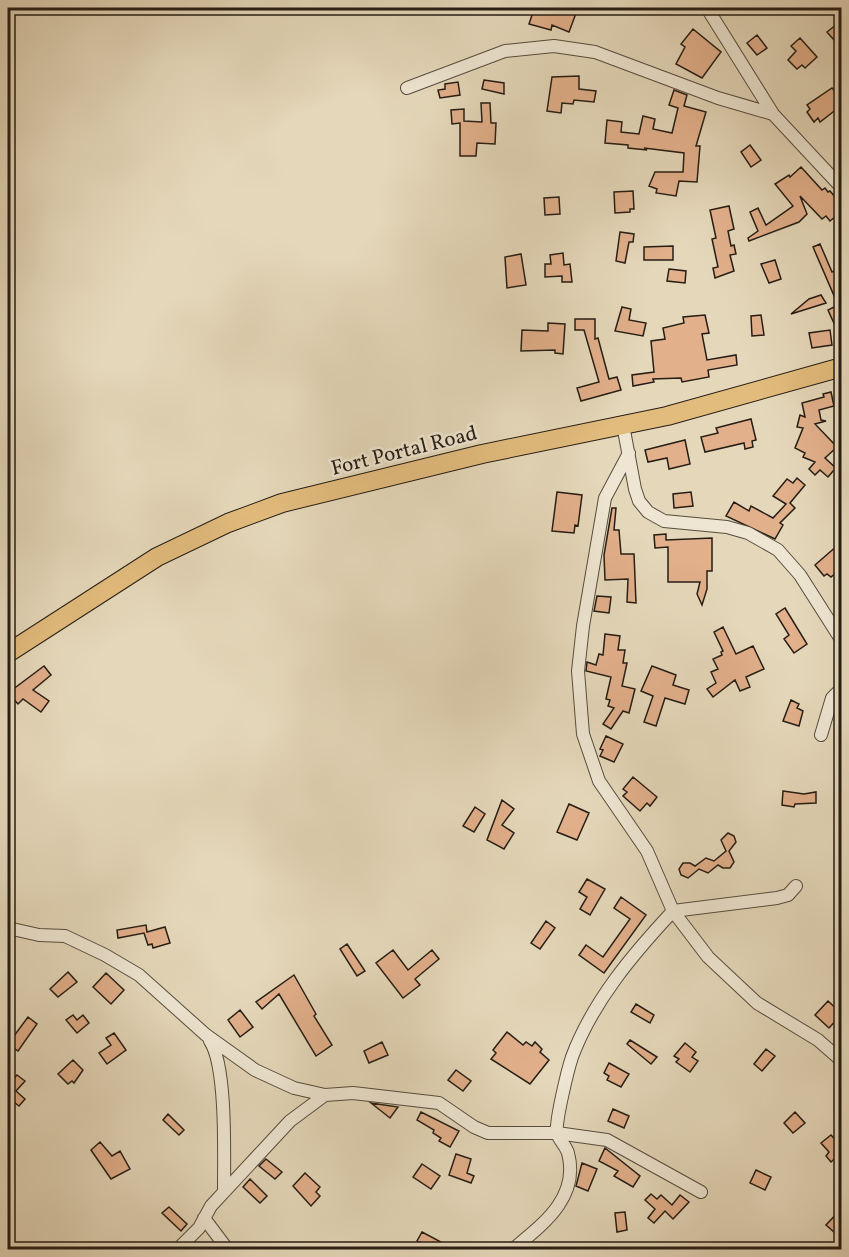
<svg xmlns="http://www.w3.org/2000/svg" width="849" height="1257" font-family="Vollkorn,serif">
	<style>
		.building { fill: #e2b08b; stroke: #261d14; stroke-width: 1.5 }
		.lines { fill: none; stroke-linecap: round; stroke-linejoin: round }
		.street-casing { stroke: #564c3e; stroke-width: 14 }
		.primary-casing { stroke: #261d14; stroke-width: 20 }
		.street { stroke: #eee6d2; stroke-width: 12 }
		.primary { stroke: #e2bc7d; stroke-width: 18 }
		.labels { text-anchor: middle; stroke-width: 5; stroke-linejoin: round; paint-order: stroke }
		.street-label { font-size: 21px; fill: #261d14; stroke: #eee6d2 }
	</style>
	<rect width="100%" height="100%" fill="#e5d8ba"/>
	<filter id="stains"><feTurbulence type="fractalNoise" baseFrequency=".00333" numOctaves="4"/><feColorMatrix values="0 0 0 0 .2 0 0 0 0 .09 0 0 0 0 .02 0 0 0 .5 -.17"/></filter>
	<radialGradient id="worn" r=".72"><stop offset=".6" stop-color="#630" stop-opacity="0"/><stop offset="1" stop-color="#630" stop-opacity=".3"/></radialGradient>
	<path class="building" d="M 549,8 L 578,8 L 569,32 L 552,25 L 551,30 L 529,24 L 534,9 L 549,14 Z
		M 842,20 L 842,49 L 827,32 Z
		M 693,29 L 721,52 L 702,78 L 676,64 L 685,47 L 681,44 Z
		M 757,35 L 767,48 L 757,55 L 747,43 Z
		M 800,38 L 817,57 L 805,68 L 802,65 L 797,69 L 788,60 L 796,51 L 791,46 Z
		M 579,76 L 579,89 L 596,91 L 594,102 L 574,100 L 573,104 L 562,103 L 561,113 L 547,111 L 552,77 Z
		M 484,80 L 504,83 L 504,94 L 482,89 Z
		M 458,82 L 460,95 L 440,98 L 438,90 L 445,89 L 445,84 Z
		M 832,88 L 842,99 L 842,105 L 820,122 L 818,118 L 814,122 L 807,112 L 810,109 L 807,105 Z
		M 674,90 L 687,95 L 684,106 L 706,112 L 696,146 L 700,146 L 697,182 L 679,181 L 676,196 L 656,193 L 657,189 L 649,186 L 655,172 L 683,172 L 684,153 L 644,148 L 647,150 L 628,148 L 628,145 L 605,143 L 607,120 L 622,122 L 621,132 L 639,134 L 643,116 L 655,119 L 653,129 L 672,133 L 678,108 L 669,105 Z
		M 481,103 L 490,103 L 491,123 L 496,123 L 495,144 L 477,143 L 476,156 L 460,156 L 460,123 L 452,124 L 451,110 L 464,109 L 464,121 L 482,122 Z
		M 750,145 L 761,160 L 751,167 L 741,152 Z
		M 801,167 L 822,190 L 825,188 L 828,192 L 830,191 L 841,204 L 836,208 L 840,213 L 830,221 L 826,216 L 822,219 L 800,196 L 807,214 L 799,222 L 749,241 L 748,238 L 758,231 L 750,212 L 758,208 L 766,225 L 793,206 L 775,184 L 789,175 L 790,177 Z
		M 633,191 L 634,209 L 630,209 L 630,212 L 615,213 L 614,192 Z
		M 559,197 L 560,214 L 545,215 L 544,198 Z
		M 729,206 L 734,229 L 728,231 L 731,246 L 734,245 L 736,254 L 730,255 L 734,271 L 715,278 L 713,268 L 718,267 L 712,239 L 716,238 L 710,210 Z
		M 620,232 L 634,234 L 633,242 L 629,242 L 625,263 L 616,261 Z
		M 820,244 L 832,272 L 842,267 L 842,341 L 828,310 L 838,305 L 813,247 Z
		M 673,246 L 673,260 L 644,260 L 644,247 Z
		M 563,253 L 564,265 L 570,264 L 572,282 L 562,282 L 562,276 L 545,277 L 545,264 L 551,264 L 550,255 Z
		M 521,254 L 526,285 L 507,288 L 505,257 Z
		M 775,260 L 781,279 L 769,283 L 761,264 Z
		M 669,269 L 686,271 L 685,283 L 667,281 Z
		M 821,295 L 826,303 L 791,314 L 809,299 Z
		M 622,307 L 631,309 L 629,320 L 646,323 L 643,336 L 615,331 Z
		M 705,315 L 709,333 L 702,334 L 707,360 L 736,355 L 737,365 L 708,370 L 709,377 L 682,382 L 681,378 L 653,379 L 654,382 L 633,386 L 632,375 L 654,372 L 651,341 L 665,339 L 663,328 L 684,323 L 683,317 Z
		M 761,315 L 764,335 L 752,336 L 751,316 Z
		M 575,319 L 595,319 L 595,339 L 598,338 L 609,379 L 617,377 L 621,390 L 581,401 L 577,388 L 599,382 L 584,330 L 575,330 Z
		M 548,323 L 565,324 L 563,354 L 555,353 L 555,350 L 521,351 L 522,330 L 548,331 Z
		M 830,330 L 832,345 L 812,348 L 809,333 Z
		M 831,392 L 834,406 L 819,410 L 821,420 L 826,421 L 815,424 L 837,447 L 825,458 L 838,470 L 834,470 L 828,477 L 820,470 L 815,475 L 809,469 L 815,462 L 803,457 L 805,453 L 795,448 L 803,428 L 797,427 L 800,415 L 805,417 L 802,403 L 824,397 L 823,394 Z
		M 751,419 L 756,440 L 752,441 L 753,447 L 745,449 L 744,443 L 705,452 L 701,437 L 718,433 L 716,428 Z
		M 685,440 L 690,464 L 669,469 L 667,458 L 648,462 L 645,450 Z
		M 797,478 L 805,485 L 790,503 L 795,508 L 780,523 L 783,525 L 775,539 L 726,516 L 734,502 L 749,511 L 751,506 L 773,518 L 786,504 L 773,496 L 787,479 L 793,483 Z
		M 557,492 L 582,495 L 578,526 L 575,525 L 574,533 L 552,531 Z
		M 691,492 L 693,506 L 674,508 L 673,494 Z
		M 612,508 L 616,508 L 614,530 L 619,530 L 621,554 L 634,554 L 636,603 L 627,602 L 628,579 L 605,580 L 604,555 Z
		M 666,534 L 666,540 L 712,538 L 712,571 L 707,571 L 707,589 L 702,605 L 697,594 L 700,582 L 668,582 L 668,547 L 655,548 L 654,535 Z
		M 838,545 L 842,550 L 842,568 L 831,577 L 827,574 L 824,576 L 815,565 Z
		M 597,596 L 611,597 L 609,613 L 594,611 Z
		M 785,608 L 807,644 L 794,653 L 784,639 L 789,635 L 776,614 Z
		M 723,627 L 736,654 L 753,646 L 764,669 L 746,677 L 750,687 L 740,691 L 735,680 L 713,697 L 707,689 L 716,683 L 711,672 L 718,669 L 713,659 L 722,655 L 721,652 L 723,651 L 714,632 Z
		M 605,634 L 620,636 L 618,650 L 625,650 L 623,663 L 627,663 L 622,686 L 635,689 L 629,713 L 623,711 L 611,729 L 603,724 L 614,708 L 608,706 L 610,700 L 606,699 L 611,677 L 586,671 L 587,662 L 596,665 L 599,654 L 603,655 Z
		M 44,666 L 51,675 L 33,690 L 49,701 L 41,712 L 23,699 L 18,704 L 8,693 Z
		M 652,666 L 676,675 L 673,685 L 689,690 L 685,704 L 665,698 L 656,726 L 644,722 L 653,696 L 641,691 Z
		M 791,700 L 799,704 L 797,708 L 803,711 L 799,726 L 783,721 Z
		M 606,736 L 623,744 L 614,762 L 600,756 L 603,750 L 600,749 Z
		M 633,777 L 657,797 L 650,806 L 647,803 L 640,811 L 623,796 L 627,792 L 623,789 Z
		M 783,791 L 804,794 L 816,792 L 816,803 L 795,804 L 794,807 L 782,805 Z
		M 502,800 L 514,809 L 502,825 L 514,833 L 504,849 L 487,840 Z
		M 569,804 L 589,813 L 577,840 L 557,832 Z
		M 475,807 L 485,814 L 474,832 L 463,826 Z
		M 728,833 L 734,836 L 736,842 L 729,851 L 734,862 L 730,868 L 723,868 L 718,865 L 708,873 L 699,869 L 688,878 L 681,875 L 679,869 L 683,863 L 690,863 L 695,866 L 706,858 L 714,861 L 726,851 L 721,840 Z
		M 587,879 L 605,889 L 590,915 L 580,909 L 587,897 L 579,892 Z
		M 621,897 L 646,915 L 604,973 L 579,955 L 586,945 L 603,957 L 630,919 L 614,908 Z
		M 546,921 L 555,928 L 540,949 L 531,943 Z
		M 146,925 L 147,932 L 165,927 L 170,943 L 153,948 L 152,944 L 148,945 L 144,933 L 118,938 L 117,930 Z
		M 347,944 L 365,971 L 357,976 L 340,949 Z
		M 393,950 L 408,970 L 432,950 L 439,959 L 415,979 L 420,985 L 403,998 L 376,963 Z
		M 68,972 L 77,982 L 58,997 L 50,989 Z
		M 106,973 L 124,990 L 111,1004 L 93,987 Z
		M 294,975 L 316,1014 L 314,1016 L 332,1045 L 316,1056 L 279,994 L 262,1009 L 256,1002 Z
		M 828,1001 L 842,1014 L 829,1028 L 815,1015 Z
		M 636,1004 L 654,1015 L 650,1023 L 631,1012 Z
		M 240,1010 L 253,1027 L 240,1037 L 228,1020 Z
		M 73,1015 L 77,1020 L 83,1015 L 89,1023 L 77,1033 L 66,1020 Z
		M 28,1017 L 37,1024 L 18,1051 L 8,1044 Z
		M 507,1032 L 523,1045 L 526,1042 L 532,1046 L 535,1042 L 542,1049 L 540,1052 L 549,1060 L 530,1084 L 491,1059 L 496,1053 L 493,1050 Z
		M 114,1033 L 126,1050 L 107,1064 L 99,1053 L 111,1045 L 106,1038 Z
		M 630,1040 L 657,1057 L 651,1064 L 627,1044 Z
		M 382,1042 L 388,1055 L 369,1063 L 364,1051 Z
		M 685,1043 L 696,1052 L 692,1057 L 698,1061 L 690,1072 L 676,1062 L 679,1059 L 674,1056 Z
		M 766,1049 L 775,1056 L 762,1071 L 754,1064 Z
		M 73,1060 L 83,1070 L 74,1083 L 72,1081 L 68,1084 L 58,1074 Z
		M 609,1063 L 629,1074 L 621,1087 L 607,1080 L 609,1076 L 604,1073 Z
		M 456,1070 L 471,1081 L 463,1091 L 448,1080 Z
		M 17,1075 L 25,1081 L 16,1091 L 25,1099 L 19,1106 L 10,1099 L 8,1102 L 8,1084 Z
		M 371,1103 L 398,1107 L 390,1118 Z
		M 613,1109 L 629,1116 L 624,1128 L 608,1121 Z
		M 421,1112 L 459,1131 L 450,1147 L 439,1141 L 441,1138 L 433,1133 L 434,1130 L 417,1120 Z
		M 795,1112 L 805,1123 L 793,1133 L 784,1123 Z
		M 168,1114 L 184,1130 L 179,1135 L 163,1120 Z
		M 831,1135 L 842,1147 L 842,1152 L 831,1162 L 826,1156 L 829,1152 L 821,1143 Z
		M 100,1142 L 112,1156 L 120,1151 L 130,1169 L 111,1179 L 91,1150 Z
		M 605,1148 L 640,1176 L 633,1187 L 614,1176 L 618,1171 L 599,1161 Z
		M 456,1154 L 471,1159 L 467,1173 L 474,1176 L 471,1183 L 449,1175 Z
		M 266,1159 L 282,1172 L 275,1179 L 259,1166 Z
		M 582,1163 L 597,1169 L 588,1191 L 576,1186 Z
		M 422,1164 L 440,1176 L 431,1189 L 413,1177 Z
		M 756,1170 L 771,1177 L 765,1190 L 750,1183 Z
		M 305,1173 L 320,1187 L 316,1192 L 320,1196 L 311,1206 L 293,1186 Z
		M 250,1179 L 267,1196 L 260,1203 L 243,1187 Z
		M 651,1194 L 657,1199 L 661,1195 L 672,1205 L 680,1195 L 689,1202 L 673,1219 L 665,1211 L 654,1223 L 648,1218 L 655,1209 L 645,1200 Z
		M 169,1207 L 187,1224 L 181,1231 L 162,1213 Z
		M 842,1208 L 842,1239 L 826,1225 Z
		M 625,1212 L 627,1230 L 617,1232 L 615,1213 Z
		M 422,1232 L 441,1242 L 437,1250 L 417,1241 Z"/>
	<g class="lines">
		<g class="street-casing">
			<path id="street" d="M 707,8 L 773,114 L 842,188
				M 407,88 L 505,51 L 554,46 L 595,52 L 718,98 L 773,114
				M 623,425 L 635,489 L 639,501 L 648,512 L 664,521 L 727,527 L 748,533 L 778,550 L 800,575 L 842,641
				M 629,453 L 605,498 L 583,626 L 578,671 L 583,734 L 599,781 L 647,851 L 673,911 L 708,957 L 757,1003 L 818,1040 L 842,1061
				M 821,735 L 832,698 L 842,688
				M 8,928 L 39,935 L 65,936 L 105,955 L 139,975 L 206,1035 L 255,1070 L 294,1088 L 325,1095 L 353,1093 L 439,1103 L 474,1127 L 488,1133 L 557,1133 L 607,1140 L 701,1192
				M 210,1041 C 227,1066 224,1157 224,1190
				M 204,1218 L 228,1250
				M 177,1250 L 199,1228 L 211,1206 L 290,1121 L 325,1095
				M 512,1250 C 542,1225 580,1198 568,1153 C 566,1146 559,1140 557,1133 C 555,1122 568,1069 572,1057 C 593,1001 633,954 673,911 L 777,898 L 788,895 L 796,886"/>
		</g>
		<g class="primary-casing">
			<path id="primary" d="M 8,653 L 157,557 L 228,523 L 282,503 L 482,454 L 667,416 L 842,367"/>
		</g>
		<use href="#street" class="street"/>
		<use href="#primary" class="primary"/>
	</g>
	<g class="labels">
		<g class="street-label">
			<text transform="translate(404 450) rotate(-14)" y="7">Fort Portal Road</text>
		</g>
	</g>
	<rect width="849" height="1257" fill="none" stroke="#e5d8ba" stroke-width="30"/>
	<rect x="9" y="9" width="831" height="1239" fill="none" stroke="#261d14" stroke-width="3"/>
	<rect x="15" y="15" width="819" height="1227" fill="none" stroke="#261d14" stroke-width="1.5"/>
	<rect width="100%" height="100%" filter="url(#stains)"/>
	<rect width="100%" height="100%" fill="url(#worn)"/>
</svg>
